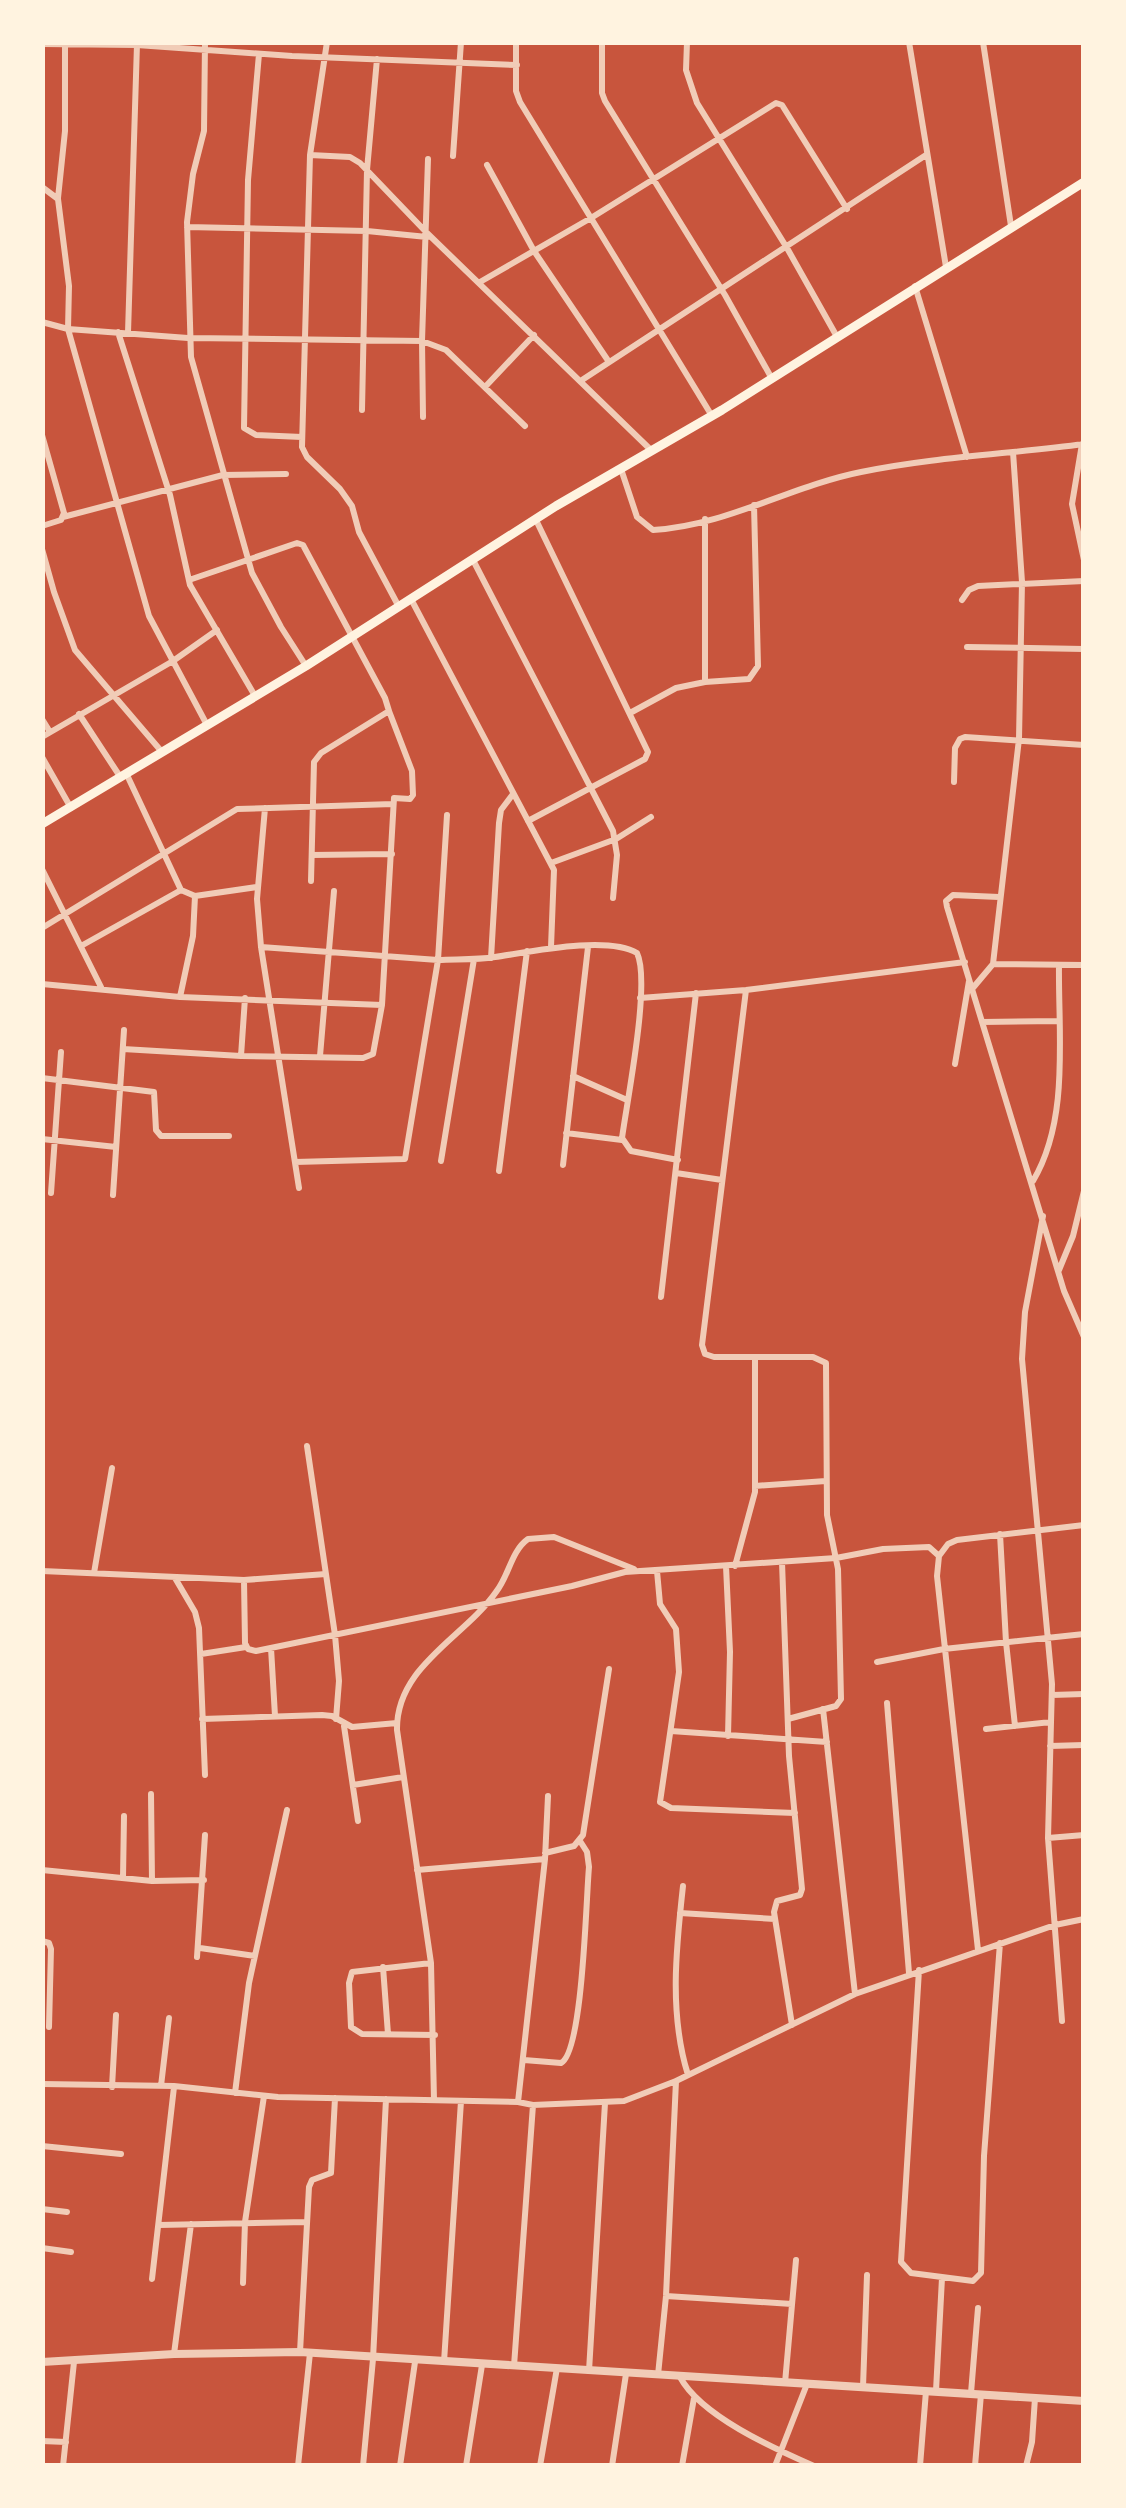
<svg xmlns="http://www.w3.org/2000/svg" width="1126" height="2508" font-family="Lato,sans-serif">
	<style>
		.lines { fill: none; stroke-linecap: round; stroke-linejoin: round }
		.minor { stroke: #f1ccb7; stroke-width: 6 }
		.tertiary { stroke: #f1ccb7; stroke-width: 8 }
		.primary { stroke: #fff3e0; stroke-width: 9 }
	</style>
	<rect width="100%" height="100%" fill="#c8553d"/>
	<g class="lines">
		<path class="minor" d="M 205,42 L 204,131 L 193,174 L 187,222 L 191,357 L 252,573 L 281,627 L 306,666
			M 516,42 L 516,91 L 520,102 L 712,416
			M 602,42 L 602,93 L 605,101 L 725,295 L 771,377
			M 687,42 L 686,70 L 697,103 L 787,248 L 836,335
			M 909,42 L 946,267
			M 983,42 L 1011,226
			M 42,44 L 137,45 L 292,56 L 517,65
			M 259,54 L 248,180 L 244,428 L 256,435 L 302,437
			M 310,155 L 327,42
			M 453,156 L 461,42
			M 487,165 L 534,251 L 609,362
			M 42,187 L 58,199 L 69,286 L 68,329 L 149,616 L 207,725
			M 58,198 L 65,131 L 65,42
			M 187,227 L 367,231 L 427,237
			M 480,282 L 591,218 L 776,103 L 782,105 L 847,209
			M 915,286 L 967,457
			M 42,322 L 68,329 L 188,338 L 422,341 L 446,350 L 525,426
			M 118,332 L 170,495 L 190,585 L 255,696
			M 128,333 L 137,44
			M 582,380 L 926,155
			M 485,387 L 534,335
			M 362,410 L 367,170 L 377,59
			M 423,417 L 422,341 L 428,159
			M 42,435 L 64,513 L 61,520 L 42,526
			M 1082,444 L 1072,504 L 1084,560
			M 621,469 L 637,517 L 653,530 C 725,526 791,486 861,472 C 934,457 1009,454 1084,444
			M 63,517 L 223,475 L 286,474
			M 42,549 L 54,592 L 75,650 L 162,752
			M 473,560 L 613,831 L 617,855 L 613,898
			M 189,580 L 297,543 L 303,545 L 385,698 L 389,711 L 321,753 L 314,762 L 311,881
			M 411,599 L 554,870 L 551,947
			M 962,600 L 969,590 L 978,586 L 1084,581
			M 399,607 L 359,532 L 352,506 L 340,489 L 307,457 L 302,447 L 310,155 L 350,157 L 360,163 L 427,233 L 652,451
			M 967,647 L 1084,649
			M 705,682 L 749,679 L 758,666 L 754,505
			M 630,713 L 676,688 L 705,682 L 705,519
			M 79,714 L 121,778
			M 42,719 L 50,732
			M 42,737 L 173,661 L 217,630
			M 42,757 L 71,808
			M 127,775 L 181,890 L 195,896 L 257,887
			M 954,782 L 955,748 L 960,739 L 965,737 L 1084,745
			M 265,808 L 257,899 L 261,947 L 299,1188
			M 447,815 L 438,960 C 457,959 476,960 495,957 C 529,952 607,935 637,953 C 651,982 627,1101 622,1138 L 631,1151 L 678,1160
			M 528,821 L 645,759 L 648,752 L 536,520
			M 312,855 L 392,854
			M 551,863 L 616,839 L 651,817
			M 42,869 L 101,987
			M 999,897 L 953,895 L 946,901 L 947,907 L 1064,1291 L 1084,1337
			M 42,928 L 237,809 L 393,804
			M 81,946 L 181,890
			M 261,947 L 438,960 L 405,1159 L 295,1162
			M 491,958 L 499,823 L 501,810 L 513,794
			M 993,964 L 1084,965
			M 42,984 L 180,997 L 382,1005
			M 972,989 L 993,964 L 1019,739 L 1022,582 L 1013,452
			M 746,990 L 702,1345 L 705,1354 L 714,1357 L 813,1357 L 826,1363 L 827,1515 L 838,1569 L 841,1699 L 836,1706 L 788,1719
			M 180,997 L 193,936 L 195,896
			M 640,998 L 746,990 L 965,962
			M 982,1022 L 1059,1021
			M 123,1049 L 241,1056 L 363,1058 L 373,1054 L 382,1005 L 394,798 L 410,799 L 413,795 L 412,771 L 389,711
			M 241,1056 L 245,998
			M 320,1056 L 334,891
			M 955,1064 L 969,981
			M 573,1076 L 627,1100
			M 42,1078 L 154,1092 L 156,1130 L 161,1136 L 229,1136
			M 566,1133 L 622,1140
			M 42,1139 L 116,1147
			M 441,1161 L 474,959
			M 563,1165 L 588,947
			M 499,1171 L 527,951
			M 676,1173 L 722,1180
			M 1033,1181 C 1070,1119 1058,1034 1059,965
			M 51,1193 L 61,1052
			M 113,1195 L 124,1030
			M 1043,1216 L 1025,1312 L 1022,1359 L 1052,1684 L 1048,1838 L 1062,2021
			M 1059,1270 L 1073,1236 L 1084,1191
			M 661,1297 L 696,993
			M 307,1446 L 335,1635 L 339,1681 L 336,1719
			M 755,1486 L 826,1481
			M 1000,1534 L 1006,1642 L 1015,1726
			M 782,1562 L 789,1756 L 802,1889 L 800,1895 L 777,1901 L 774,1912 L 792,2025
			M 726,1566 L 730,1652 L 728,1736
			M 735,1566 L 755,1492 L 755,1357
			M 42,1571 L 244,1580 L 326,1574
			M 657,1571 L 660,1604 L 676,1629 L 679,1672 L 660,1802 L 671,1808 L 795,1813
			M 94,1573 L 112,1468
			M 175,1578 L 195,1612 L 199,1628 L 205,1775
			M 244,1580 L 245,1643 L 248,1649 L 256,1651 L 572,1586 L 625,1572 L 836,1558 L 883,1549 L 929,1547 L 939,1556
			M 271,1648 L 275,1716
			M 201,1654 L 246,1647
			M 877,1662 L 944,1649 L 1084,1634
			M 1052,1695 L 1084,1694
			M 887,1703 L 909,1973
			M 823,1709 L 855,1994
			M 202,1719 L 322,1715 L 332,1716 L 352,1727 L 397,1723
			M 344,1726 L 358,1821
			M 986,1729 L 1051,1722
			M 671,1731 L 827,1742
			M 1050,1746 L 1084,1745
			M 353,1785 L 403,1777
			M 151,1794 L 152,1881
			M 1048,1838 L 1084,1835
			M 545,1853 L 574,1846 L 583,1835 L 609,1669
			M 42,1870 L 152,1881 L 204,1880
			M 417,1870 L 545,1859
			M 123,1878 L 124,1816
			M 683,1886 C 676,1949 669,2014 688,2075
			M 680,1913 L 775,1919
			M 42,1941 L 49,1943 L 51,1949 L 49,2027
			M 200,1948 L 255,1956
			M 978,1950 L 937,1576 L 939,1556 L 948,1544 L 957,1540 L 1084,1525
			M 197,1957 L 205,1835
			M 431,1963 L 352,1972 L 349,1983 L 351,2027 L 362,2034 L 435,2035
			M 383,1967 L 388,2034
			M 919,1970 L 901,2262 L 911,2273 L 973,2281 L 981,2273 L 984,2156 L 1000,1943
			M 524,2060 L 561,2063 C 583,2052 586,1898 589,1867 L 587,1852 L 580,1841
			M 42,2084 L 174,2086 L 278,2097 L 518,2102 L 533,2105 L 624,2101 L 676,2081 L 855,1994 L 1055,1925 L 1084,1919
			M 161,2086 L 169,2018
			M 112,2087 L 116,2015
			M 235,2093 L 249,1983 L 287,1810
			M 434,2100 L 431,1963 L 397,1730 C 396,1666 464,1638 496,1592 C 509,1576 511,1551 528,1539 L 554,1537 L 634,1569
			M 518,2102 L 545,1859 L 548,1796
			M 42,2146 L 121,2154
			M 42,2209 L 67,2212
			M 159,2225 L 307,2222
			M 42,2248 L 71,2252
			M 152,2279 L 174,2087
			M 243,2283 L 245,2222 L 264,2096
			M 666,2296 L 792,2304
			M 300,2352 L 309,2187 L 312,2180 L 331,2173 L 335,2098
			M 174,2354 L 191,2224
			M 444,2362 L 461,2101
			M 514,2366 L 533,2105
			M 589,2371 L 605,2103
			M 658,2375 L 666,2296 L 676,2081
			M 680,2377 C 701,2416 773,2448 814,2466
			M 785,2383 L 796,2260
			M 863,2387 L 867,2275
			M 936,2391 L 942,2278
			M 971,2393 L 978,2308
			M 42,2441 L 66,2442
			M 63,2466 L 74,2362
			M 298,2466 L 310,2353
			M 363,2466 L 373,2359 L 386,2099
			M 400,2466 L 415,2362
			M 466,2466 L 482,2365
			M 540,2466 L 557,2368
			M 612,2466 L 626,2374
			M 682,2466 L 694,2398
			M 775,2466 L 807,2384
			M 920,2466 L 926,2391
			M 975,2466 L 981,2394
			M 1026,2466 L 1032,2442 L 1035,2398"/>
		<path class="tertiary" d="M 42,2362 L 174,2354 L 300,2352 L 1084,2401"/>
		<path class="primary" d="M 42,824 L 306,666 L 556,506 L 722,410 L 1084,182"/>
	</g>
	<rect width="1126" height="2508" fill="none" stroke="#fff3e0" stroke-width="90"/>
</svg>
